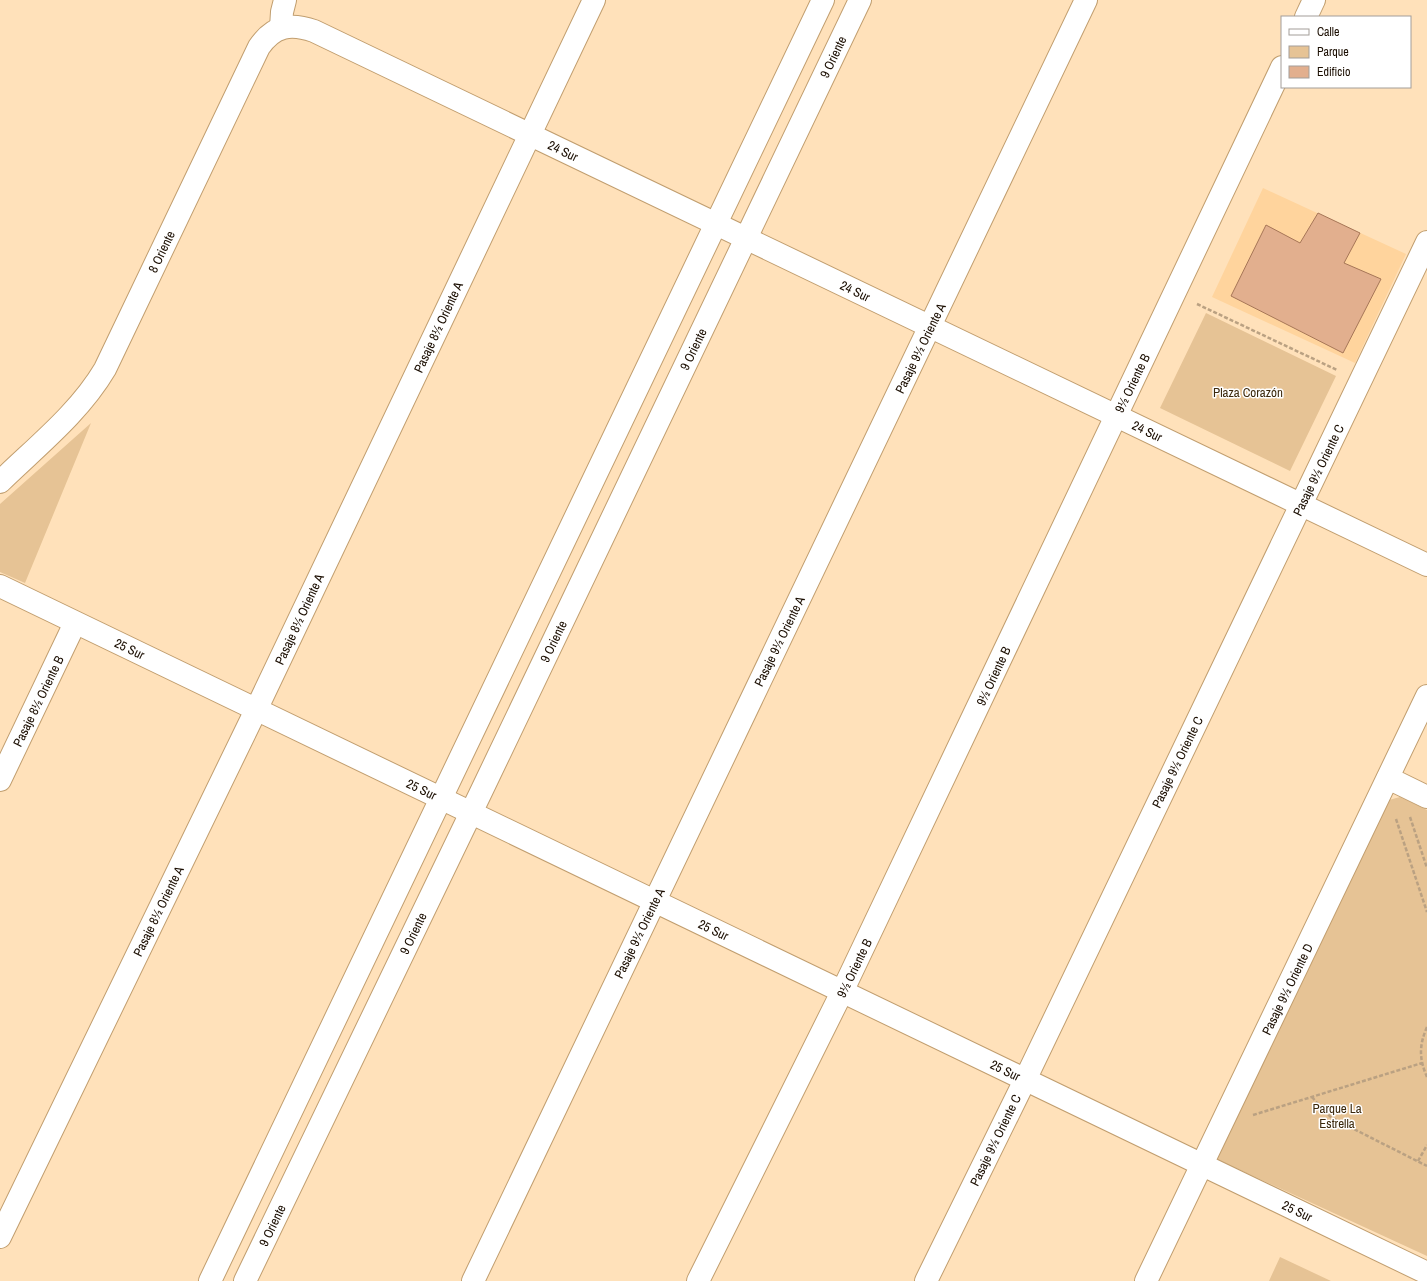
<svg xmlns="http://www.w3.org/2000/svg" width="1427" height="1281" font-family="'Archivo Narrow',sans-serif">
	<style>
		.built { fill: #ffd49d }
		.green { fill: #e6c395 }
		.building { fill: #e2af8e; stroke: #a67657 }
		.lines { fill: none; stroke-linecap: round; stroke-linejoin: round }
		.minor-casing { stroke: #c19e6f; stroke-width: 24 }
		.tertiary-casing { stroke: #c19e6f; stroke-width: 24 }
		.path { stroke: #baa182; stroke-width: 2.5; stroke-dasharray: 4 2; stroke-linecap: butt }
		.minor { stroke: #fff; stroke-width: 22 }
		.tertiary { stroke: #fff; stroke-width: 22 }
		.labels { text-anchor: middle; stroke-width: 3; stroke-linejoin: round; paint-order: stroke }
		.street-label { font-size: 13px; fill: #1a0d00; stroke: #fff }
		.park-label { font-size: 13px; fill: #3b280c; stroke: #fff }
	</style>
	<rect width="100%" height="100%" fill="#ffe1ba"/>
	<path class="built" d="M 1263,188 L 1406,254 L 1355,363 L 1212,297 Z"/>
	<path class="green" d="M 1206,313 L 1336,376 L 1290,471 L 1160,408 Z
		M 91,423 L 25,583 L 0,572 L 0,504 Z
		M 1400,797 L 1427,810 L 1427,1256 L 1216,1159 L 1389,800 Z
		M 1280,1257 L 1331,1281 L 1269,1281 Z"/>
	<path class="building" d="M 1318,213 L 1360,233 L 1344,263 L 1381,279 L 1343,353 L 1231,296 L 1266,225 L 1300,243 Z"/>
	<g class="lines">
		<g class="minor-casing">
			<g id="minor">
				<path d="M 1306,17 L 1314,0"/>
				<path d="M 281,28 L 282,12 L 285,0"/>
				<path id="s1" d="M 0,482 C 37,446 79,413 105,369 L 259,47 C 274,25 291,23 314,31 L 1427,565"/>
				<path id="s2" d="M 0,586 L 1427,1273"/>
				<path d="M 1388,778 L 1427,797"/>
				<path d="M 0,780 L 75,623"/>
				<path d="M 0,1237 L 256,710 L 594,0"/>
				<path d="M 473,1281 L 1086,0"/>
				<path d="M 698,1281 L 842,992 L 1282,67"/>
				<path d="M 926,1281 L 1025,1080 L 1427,242"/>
				<path d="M 1146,1281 L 1427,696"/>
			</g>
		</g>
		<g class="tertiary-casing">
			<g id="tertiary">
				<path d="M 210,1281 L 823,0"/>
				<path id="s3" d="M 245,1281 L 482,790 L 860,0"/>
			</g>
		</g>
		<path class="path" d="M 1197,304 L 1337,370
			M 1410,817 L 1427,868
			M 1396,819 L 1427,912
			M 1427,1027 C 1419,1045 1419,1059 1427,1077
			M 1312,1097 L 1322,1109 L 1332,1118 L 1427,1166
			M 1253,1115 L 1422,1063
			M 1418,1161 L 1427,1145"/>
		<use href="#minor" class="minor"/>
		<use href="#tertiary" class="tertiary"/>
	</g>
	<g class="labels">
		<g class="street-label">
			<text dy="5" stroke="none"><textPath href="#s3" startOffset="1358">9 Oriente</textPath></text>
			<text dy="5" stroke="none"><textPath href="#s1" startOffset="851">24 Sur</textPath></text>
			<text dy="5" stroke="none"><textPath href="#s1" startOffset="285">8 Oriente</textPath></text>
			<text dy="5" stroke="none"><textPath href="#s1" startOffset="1175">24 Sur</textPath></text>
			<text transform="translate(438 327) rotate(-65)" y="5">Pasaje 8½ Oriente A</text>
			<text transform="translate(920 348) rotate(-64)" y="5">Pasaje 9½ Oriente A</text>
			<text dy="5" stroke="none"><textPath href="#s3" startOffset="1034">9 Oriente</textPath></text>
			<text transform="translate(1132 383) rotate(-64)" y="5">9½ Oriente B</text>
			<text dy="5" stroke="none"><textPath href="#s1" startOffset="1499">24 Sur</textPath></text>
			<text transform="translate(1318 470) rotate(-64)" y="5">Pasaje 9½ Oriente C</text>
			<text transform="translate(299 619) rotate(-65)" y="5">Pasaje 8½ Oriente A</text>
			<text dy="5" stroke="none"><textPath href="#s3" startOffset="710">9 Oriente</textPath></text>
			<text transform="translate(779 641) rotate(-64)" y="5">Pasaje 9½ Oriente A</text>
			<text dy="5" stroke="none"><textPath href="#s2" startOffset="144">25 Sur</textPath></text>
			<text transform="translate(993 676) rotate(-65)" y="5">9½ Oriente B</text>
			<text transform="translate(38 701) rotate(-64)" y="5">Pasaje 8½ Oriente B</text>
			<text transform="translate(1177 762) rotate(-64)" y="5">Pasaje 9½ Oriente C</text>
			<text dy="5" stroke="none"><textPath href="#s2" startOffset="468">25 Sur</textPath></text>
			<text transform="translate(158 911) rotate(-64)" y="5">Pasaje 8½ Oriente A</text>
			<text dy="5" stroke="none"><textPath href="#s2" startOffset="792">25 Sur</textPath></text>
			<text dy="5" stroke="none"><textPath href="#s3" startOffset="386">9 Oriente</textPath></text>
			<text transform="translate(639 933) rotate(-64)" y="5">Pasaje 9½ Oriente A</text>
			<text transform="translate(854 968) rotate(-64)" y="5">9½ Oriente B</text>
			<text transform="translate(1287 989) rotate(-64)" y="5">Pasaje 9½ Oriente D</text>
			<text dy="5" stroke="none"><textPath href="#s2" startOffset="1116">25 Sur</textPath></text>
			<text transform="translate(995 1140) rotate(-64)" y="5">Pasaje 9½ Oriente C</text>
			<text dy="5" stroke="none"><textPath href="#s2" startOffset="1440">25 Sur</textPath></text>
			<text dy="5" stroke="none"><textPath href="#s3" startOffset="62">9 Oriente</textPath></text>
		</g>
		<g class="park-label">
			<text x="1248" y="397">Plaza Corazón</text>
			<text x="1337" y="1113">Parque La<tspan x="1337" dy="15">Estrella</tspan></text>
		</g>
	</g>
	<rect x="1281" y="16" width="130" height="72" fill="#ffffff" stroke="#a39e99"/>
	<rect x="1289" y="29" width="20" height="6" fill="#ffffff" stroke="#a39e99"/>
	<text x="1317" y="36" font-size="12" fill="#1a0d00">Calle</text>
	<rect x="1289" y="46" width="20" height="12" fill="#e6c395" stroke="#a39e99"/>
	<text x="1317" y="56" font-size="12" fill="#1a0d00">Parque</text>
	<rect x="1289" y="66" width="20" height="12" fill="#e2af8e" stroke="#a39e99"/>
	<text x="1317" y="76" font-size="12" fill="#1a0d00">Edificio</text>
</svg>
